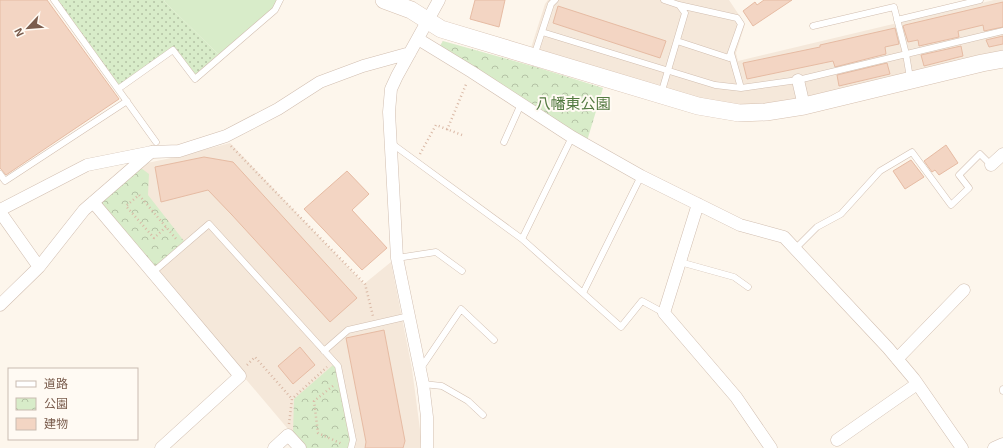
<svg xmlns="http://www.w3.org/2000/svg" width="1003" height="448" font-family="'Exo 2','Noto Sans JP',sans-serif">
	<style>
		.residential { fill: #f5e8da }
		.grass { fill: url(#grass-dots) }
		.park { fill: url(#park-crowns) }
		.pitch { fill: #d8ecc9 }
		.building { fill: #f3d5c3; stroke: #e6bba3 }
		.lines { fill: none; stroke-linecap: round; stroke-linejoin: round }
		.lane-casing { stroke: #d1beb0; stroke-width: 7 }
		.street-casing { stroke: #d1beb0; stroke-width: 13 }
		.secondary-casing { stroke: #d6c0b0; stroke-width: 18 }
		.path { stroke: #d9b8a5; stroke-width: 2.5; stroke-dasharray: 1 3; stroke-linecap: butt }
		.lane { stroke: #fff; stroke-width: 6 }
		.street { stroke: #fff; stroke-width: 12 }
		.secondary { stroke: #fff; stroke-width: 17 }
		.labels { text-anchor: middle; stroke-width: 4; stroke-linejoin: round; paint-order: stroke }
		.park-label { font-size: 15px; fill: #537a41; stroke: #fffaf3 }
	</style>
	<defs>
		<pattern id="grass-dots" width="8" height="8" patternUnits="userSpaceOnUse"><rect width="8" height="8" fill="#d8ecc9"/><path d="M2 2h.1M6 6h.1" fill="none" stroke="#b4c2a5" stroke-width="1.8" stroke-linecap="round"/></pattern>
		<pattern id="park-crowns" width="20" height="18" patternUnits="userSpaceOnUse"><rect width="20" height="18" fill="#d8ecc9"/><path d="M2 6a3 3 0 1 1 6 0M12 15a3 3 0 1 1 6 0" fill="none" stroke="#b4c2a5"/></pattern>
	</defs>
	<rect width="100%" height="100%" fill="#fdf6ec"/>
	<path class="residential" d="M 548,0 L 729,0 L 745,24 L 736,53 L 738,61 L 994,0 L 1003,0 L 1003,54 L 810,99 L 735,110 L 530,51 L 545,4 Z
		M 230,143 L 364,284 L 391,262 L 412,369 L 421,437 L 420,448 L 304,448 L 97,203 L 142,164 L 181,156 Z"/>
	<path class="grass" d="M 54,0 L 165,0 L 164,1 L 221,57 L 196,78 L 173,50 L 119,88 Z"/>
	<path class="park" d="M 443,41 L 539,68 L 603,88 L 587,141 L 439,47 Z
		M 141,168 L 149,174 L 148,195 L 184,241 L 154,268 L 100,203 Z
		M 333,365 L 336,368 L 350,440 L 349,448 L 306,448 L 293,432 L 294,399 Z"/>
	<path class="pitch" d="M 165,0 L 276,0 L 279,2 L 273,12 L 221,57 L 164,1 Z"/>
	<path class="building" d="M 0,0 L 47,0 L 119,99 L 6,175 L 0,168 Z
		M 475,0 L 505,0 L 499,27 L 470,19 Z
		M 764,0 L 792,0 L 753,26 L 743,11 L 755,2 L 757,5 Z
		M 1003,2 L 1003,27 L 984,31 L 983,25 L 958,31 L 959,37 L 919,46 L 918,40 L 908,42 L 903,26 L 905,25 Z
		M 558,6 L 666,41 L 660,58 L 553,23 Z
		M 895,28 L 899,44 L 885,47 L 886,54 L 835,67 L 833,61 L 747,79 L 743,63 L 820,47 L 820,45 Z
		M 1003,36 L 1003,44 L 989,47 L 986,40 Z
		M 961,46 L 963,56 L 924,66 L 921,55 Z
		M 887,63 L 890,74 L 839,86 L 837,75 Z
		M 946,145 L 958,163 L 939,175 L 935,170 L 932,172 L 924,161 Z
		M 204,157 L 233,162 L 357,298 L 330,322 L 232,215 L 208,190 L 161,202 L 155,167 Z
		M 911,160 L 924,177 L 905,189 L 893,171 Z
		M 347,171 L 369,194 L 352,210 L 387,248 L 362,270 L 304,209 Z
		M 384,330 L 405,441 L 403,448 L 365,448 L 366,442 L 346,338 Z
		M 300,347 L 315,365 L 293,384 L 278,366 Z"/>
	<g class="lines">
		<g class="lane-casing">
			<path id="lane" d="M 54,0 L 156,142
				M 897,20 L 980,0
				M 813,26 L 894,7 L 906,54 L 910,78
				M 542,32 L 715,85 L 741,88 L 798,80 L 1003,31
				M 677,41 L 729,58 L 741,24 L 737,18 L 679,5
				M 731,53 L 741,88
				M 534,56 L 551,4 L 555,0
				M 118,89 L 173,50 L 195,79 L 275,10 L 280,0
				M 661,94 L 685,13 L 679,5 L 664,0
				M 504,142 L 521,104
				M 391,143 L 522,239 L 621,327 L 642,301 L 664,313
				M 0,174 L 5,181 L 127,101
				M 522,239 L 572,137
				M 795,249 L 817,227 L 841,214 L 880,171 L 912,152 L 951,205 L 969,188 L 959,175 L 980,154 L 991,165
				M 397,258 L 436,252 L 462,271
				M 680,262 L 734,277 L 748,287
				M 152,273 L 209,224 L 338,366 L 353,440 L 351,448
				M 583,293 L 641,176
				M 324,351 L 348,330 L 409,316
				M 421,368 L 461,309 L 494,340
				M 423,384 L 442,386 L 468,401 L 483,415
				M 1003,389 L 1003,391"/>
		</g>
		<g class="street-casing">
			<path id="street" d="M 418,39 L 472,72 L 572,137 L 641,176 L 740,225 L 784,237 L 888,348 L 914,379 L 962,448
				M 798,80 L 804,106
				M 991,165 L 1003,154
				M 93,202 L 240,376 L 161,448
				M 698,204 L 664,313 L 736,397 L 771,448
				M 0,210 L 87,165 L 152,152 L 179,151 L 226,136 L 278,109 L 320,82 L 363,66 L 410,53
				M 0,212 L 39,267
				M 0,305 L 39,267 L 84,210 L 151,152
				M 897,359 L 964,290
				M 837,440 L 917,384
				M 274,448 L 288,435 L 300,448
				M 427,448 L 427,417 L 423,384 L 397,258 L 389,112 L 391,89 L 397,76 L 439,0
				M 994,448 L 1003,444"/>
		</g>
		<g class="secondary-casing">
			<path id="secondary" d="M 384,0 L 411,10 L 441,29 L 698,106 L 739,113 L 766,112 L 804,106 L 982,63 L 1003,59"/>
		</g>
		<path class="path" d="M 447,130 L 467,82
			M 231,146 L 365,284 L 373,316
			M 420,154 L 436,125 L 462,135
			M 166,227 L 154,238 L 126,206 L 139,195 L 177,240
			M 247,365 L 255,357 L 292,399
			M 333,386 L 314,401 L 318,433 L 342,444
			M 289,424 L 292,399 L 327,367"/>
		<use href="#lane" class="lane"/>
		<use href="#street" class="street"/>
		<use href="#secondary" class="secondary"/>
	</g>
	<g class="labels">
		<g class="park-label">
			<text x="573" y="109">八幡東公園</text>
		</g>
	</g>
	<rect x="8" y="368" width="130" height="72" fill="#fffaf3" stroke="#cabbb1"/>
	<rect x="16" y="381" width="20" height="6" fill="#ffffff" stroke="#cabbb1"/>
	<text x="44" y="388" font-size="12" fill="#7a5c4d">道路</text>
	<rect x="16" y="398" width="20" height="12" fill="url(#park-crowns)" stroke="#cabbb1"/>
	<text x="44" y="408" font-size="12" fill="#7a5c4d">公園</text>
	<rect x="16" y="418" width="20" height="12" fill="#f3d5c3" stroke="#cabbb1"/>
	<text x="44" y="428" font-size="12" fill="#7a5c4d">建物</text>
	<g transform="translate(28 28) rotate(244)" stroke="#fffaf3" stroke-width="3" paint-order="stroke">
	<path d="M0-3L7 15L0 10L-7 15Z" fill="#7a5c4d"/>
	<text y="-6" font-size="11" font-weight="bold" text-anchor="middle" fill="#7a5c4d">N</text>
	</g>
</svg>
